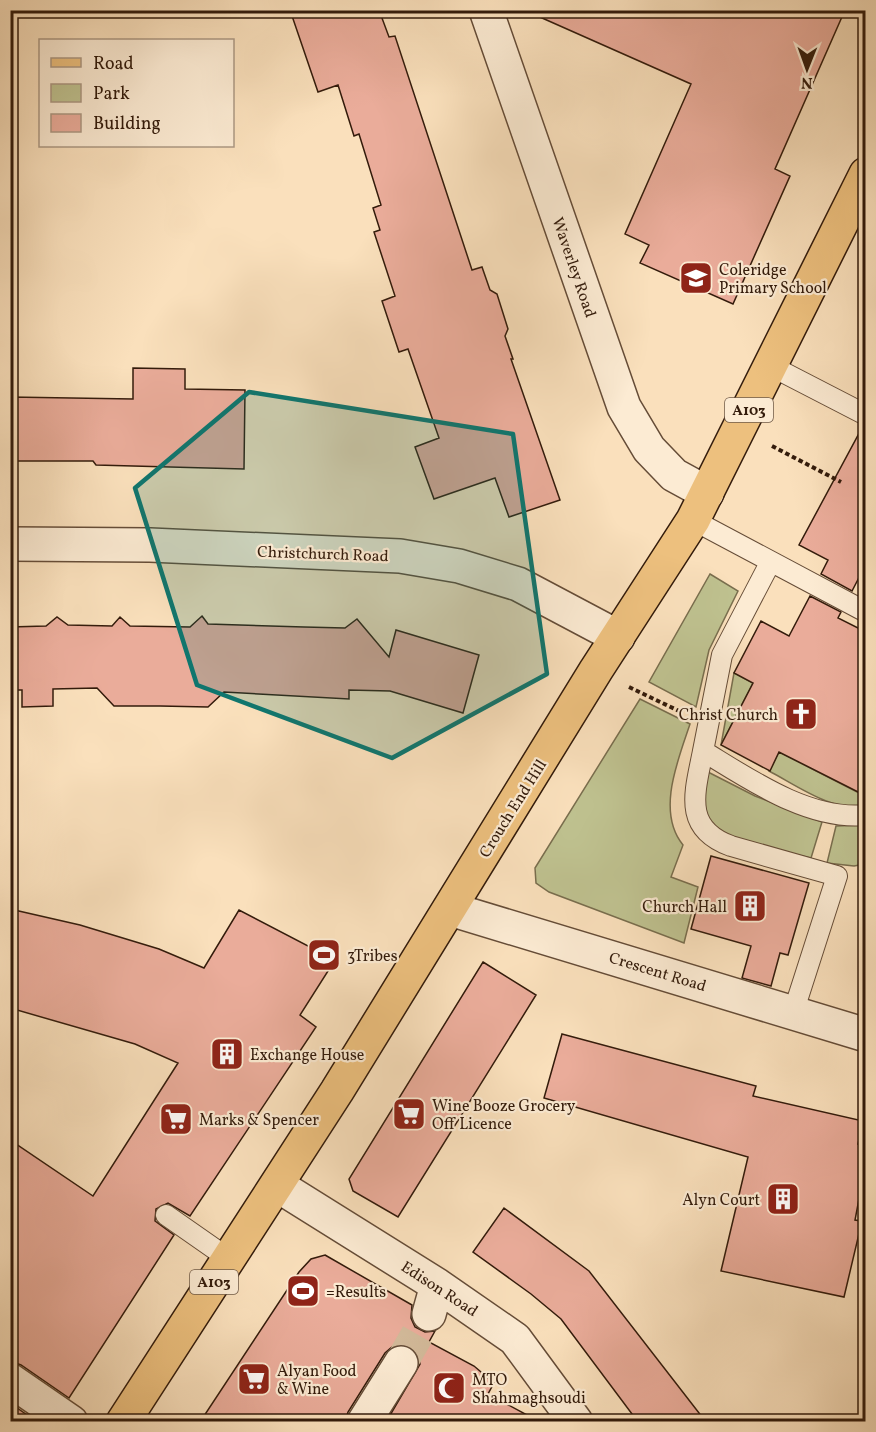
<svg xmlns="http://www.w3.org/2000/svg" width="876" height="1432" font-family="Vollkorn,serif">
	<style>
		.green { fill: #bfc290; stroke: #796e4e; stroke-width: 1.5 }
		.building { fill: #eaac9a; stroke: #331b0b; stroke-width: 1.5 }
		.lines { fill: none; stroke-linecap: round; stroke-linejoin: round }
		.street-tunnel { stroke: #d2b999; stroke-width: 33; stroke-dasharray: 33 16; stroke-linecap: butt }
		.lane-casing { stroke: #654c37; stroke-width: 22 }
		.street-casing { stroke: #654c37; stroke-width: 36 }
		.primary-casing { stroke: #331b0b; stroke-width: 36 }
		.path { stroke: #331b0b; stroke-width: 4; stroke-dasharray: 4.5 3; stroke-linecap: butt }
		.lane { stroke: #fcebd3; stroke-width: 20 }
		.street { stroke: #fcebd3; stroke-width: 33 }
		.primary { stroke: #edc07e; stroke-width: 33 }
		.marked { fill: #0f766e; fill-opacity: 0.2; stroke: #0f766e; stroke-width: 4.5; stroke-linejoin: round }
		.labels { text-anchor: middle; stroke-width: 4.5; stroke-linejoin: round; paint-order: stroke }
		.shield { fill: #fcebd3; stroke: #6f5947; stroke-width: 1.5 }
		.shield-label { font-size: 15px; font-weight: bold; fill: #331b0b }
		.street-label { font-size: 16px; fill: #331b0b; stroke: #fcebd3 }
		.poi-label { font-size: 16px; fill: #331b0b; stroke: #fcebd3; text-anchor: start }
	</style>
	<rect width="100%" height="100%" fill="#fae0bc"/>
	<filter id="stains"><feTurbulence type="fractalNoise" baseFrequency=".00333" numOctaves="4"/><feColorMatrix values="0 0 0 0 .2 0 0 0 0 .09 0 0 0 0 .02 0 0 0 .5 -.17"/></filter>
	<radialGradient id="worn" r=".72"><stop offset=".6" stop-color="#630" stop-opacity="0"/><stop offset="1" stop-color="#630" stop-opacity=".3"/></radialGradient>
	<path class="green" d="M 710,574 L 738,591 L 709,650 L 696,707 L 649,682 Z
		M 734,673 L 753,683 L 721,745 Z
		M 640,699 L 690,724 C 678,760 656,812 683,845 L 671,877 L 698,887 L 684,943 L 549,892 L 536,883 L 535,868 Z
		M 779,752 L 865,796 L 865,806 C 834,813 796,785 769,771 Z
		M 706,771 L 755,796 L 822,822 L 811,858 C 780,850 712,844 703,807 C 701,797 705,782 706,771 Z
		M 865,825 L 865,864 L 854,866 L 827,863 L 836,826 Z"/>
	<path class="building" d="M 290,10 L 379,10 L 389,37 L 395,36 L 472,270 L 482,267 L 490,290 L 497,294 L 508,329 L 505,336 L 513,359 L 511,359 L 560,500 L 509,517 L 495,478 L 434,499 L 415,447 L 439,438 L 408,349 L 399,352 L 382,301 L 395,296 L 374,232 L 380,230 L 373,208 L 381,205 L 359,134 L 354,136 L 338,85 L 318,92 Z
		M 524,10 L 845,10 L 775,169 L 790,176 L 733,304 L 640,263 L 649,245 L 625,234 L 691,84 Z
		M 133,368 L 185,369 L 185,389 L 245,390 L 244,469 L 96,465 L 93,461 L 10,461 L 10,397 L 133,399 Z
		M 863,426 L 866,427 L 866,564 L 852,591 L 821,574 L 828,560 L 799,545 Z
		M 810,596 L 841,612 L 838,618 L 866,632 L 866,796 L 779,752 L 770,771 L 721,745 L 753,683 L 734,673 L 761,621 L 789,636 Z
		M 202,616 L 208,624 L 304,627 L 345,628 L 357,619 L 389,657 L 396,630 L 479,655 L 463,713 L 390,691 L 349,690 L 349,699 L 224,692 L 208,707 L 160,706 L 114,706 L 97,688 L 53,689 L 53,706 L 22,707 L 22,690 L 10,690 L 10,627 L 46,626 L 57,617 L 68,625 L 112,626 L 120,617 L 130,626 L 190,627 Z
		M 711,856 L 809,883 L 788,955 L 780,953 L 771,986 L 742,978 L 751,946 L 691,929 Z
		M 10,909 L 80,925 L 159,949 L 204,968 L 239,910 L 335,960 L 300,1015 L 316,1027 L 190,1216 L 168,1203 L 156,1209 L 155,1221 L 174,1235 L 69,1398 L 21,1365 L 10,1361 L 10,1140 L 93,1196 L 178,1063 L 135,1044 L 10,1008 Z
		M 483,962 L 536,995 L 398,1217 L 353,1191 L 349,1179 Z
		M 562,1034 L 756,1086 L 753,1096 L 863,1121 L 858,1144 L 866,1145 L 866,1162 L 855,1220 L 862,1221 L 844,1297 L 721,1271 L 748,1157 L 544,1098 Z
		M 504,1208 L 589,1271 L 706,1422 L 638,1422 L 561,1319 L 531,1294 L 473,1252 Z
		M 325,1255 L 412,1305 L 411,1318 L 415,1327 L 425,1332 L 435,1331 L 429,1342 L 474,1366 L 494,1383 L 488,1394 L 540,1422 L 386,1422 L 420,1364 L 418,1355 L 411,1347 L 401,1344 L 392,1347 L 385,1353 L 348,1412 L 345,1422 L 200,1422 L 299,1272 L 311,1259 Z
		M 10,1403 L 37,1422 L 10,1422 Z"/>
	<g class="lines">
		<path class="street-tunnel" d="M 401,1363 L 429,1314"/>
		<g class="lane-casing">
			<path id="lane" d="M 771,366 L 866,415
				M 693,520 L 866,612
				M 770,563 L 722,655 L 703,751 C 749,779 809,821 866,815
				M 703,751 C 695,792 682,828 731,846 L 837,876 L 793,1013
				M 166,1215 L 229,1259"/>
		</g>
		<g class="street-casing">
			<path id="street" d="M 486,10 L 624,407 L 649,449 L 674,475 L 707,493
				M 10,544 L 150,545 L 400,556 L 459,566 L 518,584 L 618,637
				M 450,909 L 866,1035
				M 277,1185 L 437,1285 L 515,1339 L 576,1422
				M 429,1314 L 437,1285
				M 10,1380 L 71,1422
				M 364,1422 L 401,1363"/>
		</g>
		<g class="primary-casing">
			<path id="primary" d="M 123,1422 L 337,1091 L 596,670 L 693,520 L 866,174"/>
		</g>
		<path class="path" d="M 772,446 L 841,482
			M 629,687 L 679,711"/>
		<use href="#lane" class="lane"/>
		<use href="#street" class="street"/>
		<use href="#primary" class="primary"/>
	</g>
	<path class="marked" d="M 249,392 L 513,434 L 547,674 L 392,758 L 197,685 L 135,488 Z"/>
	<defs>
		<g id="school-square" transform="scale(1.725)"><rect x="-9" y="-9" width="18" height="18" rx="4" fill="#8f2418" stroke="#fcebd3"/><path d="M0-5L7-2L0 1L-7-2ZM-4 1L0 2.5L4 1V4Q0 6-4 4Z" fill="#fff"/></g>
		<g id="church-square" transform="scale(1.725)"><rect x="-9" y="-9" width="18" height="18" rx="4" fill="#8f2418" stroke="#fcebd3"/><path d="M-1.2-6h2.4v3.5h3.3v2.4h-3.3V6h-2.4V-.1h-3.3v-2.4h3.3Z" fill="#fff"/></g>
		<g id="building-square" transform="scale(1.725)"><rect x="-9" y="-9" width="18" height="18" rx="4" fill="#8f2418" stroke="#fcebd3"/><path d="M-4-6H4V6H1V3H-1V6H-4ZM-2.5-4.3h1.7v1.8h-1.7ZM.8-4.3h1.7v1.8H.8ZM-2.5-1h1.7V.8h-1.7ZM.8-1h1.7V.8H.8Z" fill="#fff"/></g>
		<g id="stadium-square" transform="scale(1.725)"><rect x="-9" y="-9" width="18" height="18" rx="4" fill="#8f2418" stroke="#fcebd3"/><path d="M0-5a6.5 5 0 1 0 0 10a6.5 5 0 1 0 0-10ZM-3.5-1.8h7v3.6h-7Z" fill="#fff"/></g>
		<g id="supermarket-square" transform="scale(1.725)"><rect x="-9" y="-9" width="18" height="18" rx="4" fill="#8f2418" stroke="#fcebd3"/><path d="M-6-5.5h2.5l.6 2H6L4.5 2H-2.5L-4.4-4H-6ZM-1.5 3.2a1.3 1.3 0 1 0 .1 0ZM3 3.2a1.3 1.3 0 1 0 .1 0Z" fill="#fff"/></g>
		<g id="mosque-square" transform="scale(1.725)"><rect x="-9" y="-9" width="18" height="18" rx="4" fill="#8f2418" stroke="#fcebd3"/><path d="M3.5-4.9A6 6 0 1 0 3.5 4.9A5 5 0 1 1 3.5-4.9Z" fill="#fff"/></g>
	</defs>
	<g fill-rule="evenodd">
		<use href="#school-square" x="696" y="278"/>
		<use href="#church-square" x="801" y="714"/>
		<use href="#building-square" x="750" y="906"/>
		<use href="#stadium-square" x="324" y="955"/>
		<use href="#building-square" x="227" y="1054"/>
		<use href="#supermarket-square" x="409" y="1114"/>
		<use href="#supermarket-square" x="176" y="1119"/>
		<use href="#building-square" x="783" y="1199"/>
		<use href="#stadium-square" x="303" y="1291"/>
		<use href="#supermarket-square" x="254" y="1379"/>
		<use href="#mosque-square" x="449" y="1388"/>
	</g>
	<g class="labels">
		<g class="shield">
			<rect x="725" y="398" width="48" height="24" rx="4.5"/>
			<rect x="190" y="1270" width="48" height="24" rx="4.5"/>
		</g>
		<g class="shield-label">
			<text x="749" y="415">A103</text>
			<text x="214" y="1287">A103</text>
		</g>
		<g class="street-label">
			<text transform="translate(575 267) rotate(71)" y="6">Waverley Road</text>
			<text transform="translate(323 553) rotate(2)" y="6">Christchurch Road</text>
			<text transform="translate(512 808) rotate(-58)" y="6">Crouch End Hill</text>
			<text transform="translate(658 971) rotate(17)" y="6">Crescent Road</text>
			<text transform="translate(440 1288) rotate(33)" y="6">Edison Road</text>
		</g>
		<g class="poi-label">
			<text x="719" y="275">Coleridge<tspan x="719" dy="18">Primary School</tspan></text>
			<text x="778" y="720" text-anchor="end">Christ Church</text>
			<text x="727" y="912" text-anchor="end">Church Hall</text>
			<text x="347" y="961">3Tribes</text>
			<text x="250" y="1060">Exchange House</text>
			<text x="432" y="1111">Wine Booze Grocery<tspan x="432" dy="18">Off Licence</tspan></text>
			<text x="199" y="1125">Marks &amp; Spencer</text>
			<text x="760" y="1205" text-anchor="end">Alyn Court</text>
			<text x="326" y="1297">=Results</text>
			<text x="277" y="1376">Alyan Food<tspan x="277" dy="18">&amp; Wine</tspan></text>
			<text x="472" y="1385">MTO<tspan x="472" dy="18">Shahmaghsoudi</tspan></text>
		</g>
	</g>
	<rect width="876" height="1432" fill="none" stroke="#fae0bc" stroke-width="36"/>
	<rect x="12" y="12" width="852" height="1408" fill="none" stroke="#331b0b" stroke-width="3"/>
	<rect x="18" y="18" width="840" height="1396" fill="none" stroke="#331b0b" stroke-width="1.5"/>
	<rect x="39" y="39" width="195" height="108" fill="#fcebd3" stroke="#ac9883" stroke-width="1.5"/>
	<rect x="51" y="58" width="30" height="9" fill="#edc07e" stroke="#ac9883" stroke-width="1.5"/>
	<text x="93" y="69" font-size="18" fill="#331b0b">Road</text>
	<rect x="51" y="84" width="30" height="18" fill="#bfc290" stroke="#ac9883" stroke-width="1.5"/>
	<text x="93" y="99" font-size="18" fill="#331b0b">Park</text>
	<rect x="51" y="114" width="30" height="18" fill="#eaac9a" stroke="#ac9883" stroke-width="1.5"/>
	<text x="93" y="129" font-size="18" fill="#331b0b">Building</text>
	<g transform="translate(807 69) rotate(181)" stroke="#fcebd3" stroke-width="4.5" paint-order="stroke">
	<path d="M0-4.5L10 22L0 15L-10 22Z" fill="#331b0b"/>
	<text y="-9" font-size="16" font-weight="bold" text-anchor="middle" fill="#331b0b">N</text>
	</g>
	<rect width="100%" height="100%" filter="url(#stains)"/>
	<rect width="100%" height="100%" fill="url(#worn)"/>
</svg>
